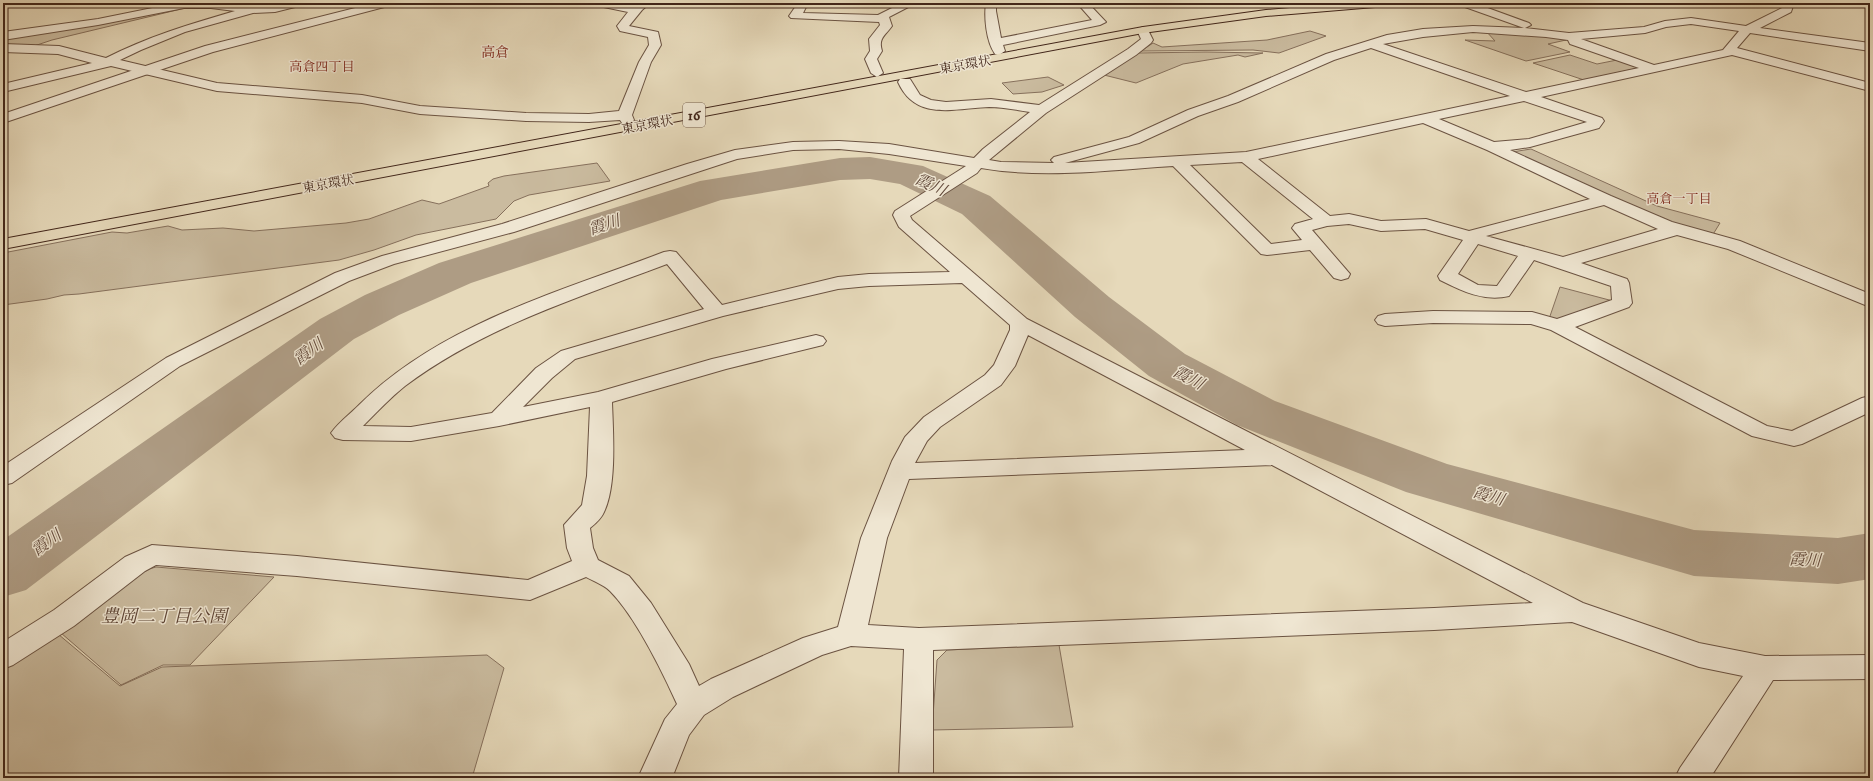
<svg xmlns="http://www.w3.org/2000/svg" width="1873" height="781" font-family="'IM FELL DW Pica','Noto Serif JP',serif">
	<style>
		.green { fill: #cabb9f; stroke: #86705c }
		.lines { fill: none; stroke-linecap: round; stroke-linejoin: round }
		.river { fill: #ae9c84; fill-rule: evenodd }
		.minor-casing { stroke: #6b5342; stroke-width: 2 }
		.tertiary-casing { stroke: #6b5342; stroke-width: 2 }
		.trunk-casing { stroke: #42261a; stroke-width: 2 }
		.minor { fill: #efe6d2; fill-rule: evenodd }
		.tertiary { fill: #efe6d2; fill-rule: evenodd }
		.trunk { fill: #e6d9ba; fill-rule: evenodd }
		.labels { text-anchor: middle; stroke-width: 3; stroke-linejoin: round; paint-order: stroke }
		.far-street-label { font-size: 13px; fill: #42261a; stroke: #efe6d2 }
		.far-neighbourhood-label { font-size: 13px; fill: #7a1f14; stroke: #efe6d2 }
		.far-quarter-label { font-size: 14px; fill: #7a1f14; stroke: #efe6d2 }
		.shield { fill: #efe6d2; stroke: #766051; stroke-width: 1 }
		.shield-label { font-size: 14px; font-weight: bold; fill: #42261a }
		.water-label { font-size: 16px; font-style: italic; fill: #62493a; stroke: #efe6d2 }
		.near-park-label { font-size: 18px; font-style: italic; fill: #5d4435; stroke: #efe6d2 }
	</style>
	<rect width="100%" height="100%" fill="#e6d9ba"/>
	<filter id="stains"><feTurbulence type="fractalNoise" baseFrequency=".005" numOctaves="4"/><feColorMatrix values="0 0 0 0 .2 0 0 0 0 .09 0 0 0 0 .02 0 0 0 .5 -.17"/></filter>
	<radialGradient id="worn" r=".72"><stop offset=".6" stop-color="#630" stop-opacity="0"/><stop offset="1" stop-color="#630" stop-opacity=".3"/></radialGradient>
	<path class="green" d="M 206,3 L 52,40 L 22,50 L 3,48 L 3,34 Z
		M 1310,31 L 1326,36 L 1279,53 L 1253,50 L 1141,51 L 1153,43 L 1162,47 L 1267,40 Z
		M 1486,31 L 1553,36 L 1566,40 L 1548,44 L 1570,52 L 1526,61 L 1465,40 L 1495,41 Z
		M 1206,52 L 1263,53 L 1245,57 L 1238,55 L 1183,64 L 1136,83 L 1104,75 L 1138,53 Z
		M 1570,55 L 1597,64 L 1622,59 L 1643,67 L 1584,80 L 1533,63 Z
		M 1048,77 L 1064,85 L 1042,92 L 1013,94 L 1002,83 Z
		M 1531,149 L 1657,206 L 1720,223 L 1712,236 L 1668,222 L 1512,152 Z
		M 597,163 L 610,181 L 529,195 L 514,201 L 496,219 L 416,235 L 374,250 L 339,260 L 79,294 L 64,295 L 47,299 L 3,305 L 3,253 L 112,232 L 127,233 L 168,226 L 182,230 L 223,228 L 254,231 L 346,223 L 369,219 L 422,200 L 439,204 L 489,186 L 488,183 L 493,179 L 504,176 Z
		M 1560,287 L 1613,301 L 1554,321 L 1549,319 Z
		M 156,567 L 274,577 L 190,665 L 163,665 L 121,685 L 61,633 L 142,571 Z
		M 58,634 L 120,686 L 162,667 L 487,655 L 504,668 L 472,778 L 3,778 L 3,668 Z
		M 1059,645 L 1073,727 L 932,730 L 937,660 L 947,650 Z"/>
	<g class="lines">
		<path class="river" d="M 870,157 L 923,166 L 990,196 L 1109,297 L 1185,354 L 1275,401 L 1447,464 L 1694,530 L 1838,538 L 1870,533 L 1870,579 L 1838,584 L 1694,576 L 1406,492 L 1237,425 L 1149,376 L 1075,317 L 962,214 L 900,184 L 870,179 L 840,180 L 721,200 L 471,283 L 399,315 L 354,339 L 26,590 L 3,597 L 3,540 L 320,319 L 365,295 L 439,263 L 700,181 L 840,158 Z"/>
		<g class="minor-casing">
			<path id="minor" d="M 177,3 L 221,3 L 248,8 L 286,3 L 304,3 L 303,5 L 275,12 L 253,13 L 185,32 L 141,50 L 120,60 L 217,83 L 362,95 L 420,106 L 526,113 L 589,114 L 619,111 L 639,62 L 649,45 L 648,37 L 620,31 L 617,26 L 628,12 L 594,5 L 593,3 L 616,3 L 633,6 L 637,3 L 650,3 L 642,10 L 629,26 L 658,32 L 661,45 L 651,62 L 632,115 L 634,120 L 632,123 L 622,123 L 620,120 L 589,122 L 526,121 L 420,114 L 362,103 L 217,91 L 111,66 L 3,92 L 3,84 L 92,63 L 58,54 L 3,52 L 3,44 L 59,46 L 106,58 C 147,37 190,24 235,11 L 211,8 L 184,8 L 98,25 L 3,40 L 3,32 L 98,19 Z
				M 345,3 L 376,5 L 377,7 L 372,10 L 346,5 Z
				M 798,3 L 808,3 L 803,13 L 878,15 L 902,3 L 916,3 L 889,17 L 892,26 C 885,36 878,38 882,51 L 877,59 L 883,73 L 877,77 L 871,73 L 865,59 L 870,51 L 869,39 L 880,25 L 879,22 L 791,18 L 789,16 Z
				M 986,3 L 996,3 L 996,11 L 1001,38 L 1092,20 L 1077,3 L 1088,3 L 1106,22 L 1100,25 L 1003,45 L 1005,51 L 999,55 L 995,54 C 986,41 984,17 986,3 Z
				M 1465,3 L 1474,3 L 1529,23 L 1531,25 L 1525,28 L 1569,33 L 1644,27 L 1665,21 L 1691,18 L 1746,26 L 1782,8 L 1784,3 L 1794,3 L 1791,12 L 1760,28 L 1870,43 L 1870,51 L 1750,33 L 1737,48 L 1870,83 L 1870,91 L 1732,55 L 1541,97 L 1602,118 L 1604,121 L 1599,128 L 1530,147 L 1510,150 L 1611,196 L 1672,222 L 1740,241 L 1870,294 L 1870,307 L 1728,249 L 1677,235 L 1581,263 L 1627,279 L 1629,283 L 1632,303 L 1629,307 L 1575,327 L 1767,426 L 1792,431 L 1862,398 L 1870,396 L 1870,412 L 1802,444 L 1794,446 L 1752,436 L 1551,330 L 1531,324 L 1433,323 L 1385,326 L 1378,324 L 1375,320 L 1378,316 L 1385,314 L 1433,311 L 1532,312 L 1557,319 L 1612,300 L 1611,286 L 1534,260 L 1509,296 C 1484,302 1462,291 1440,280 L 1438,276 L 1463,240 L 1425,229 L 1381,231 L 1349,224 L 1327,226 L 1312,230 L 1350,274 L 1348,278 L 1341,280 L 1334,278 L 1310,250 L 1267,255 L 1261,254 L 1173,166 C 1110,170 1044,179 981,168 L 977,173 L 910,216 L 912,220 L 1027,319 L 1583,603 L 1699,643 L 1765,656 L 1870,655 L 1870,679 L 1773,680 L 1710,778 L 1675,778 L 1680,768 L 1743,676 L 1699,667 L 1572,622 L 1434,630 L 933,650 L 933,778 L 899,778 L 904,649 L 851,646 L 822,655 L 733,697 L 704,715 L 689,735 L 672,778 L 638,778 L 665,719 L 677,704 C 662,671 635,616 610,591 C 604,585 593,581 586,577 L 530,600 L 297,576 L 156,565 L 145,571 L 74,626 L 13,665 L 3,669 L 3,642 L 54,610 L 125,557 L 152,545 L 297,556 L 528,580 L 572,561 L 567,548 L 564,525 L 582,505 L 587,476 L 590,407 L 499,426 L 411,441 L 343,440 L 335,438 L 331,433 C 339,422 350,414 359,405 C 440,324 559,292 664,252 L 670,251 L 676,252 L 722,305 L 838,277 L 869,274 L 950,272 L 899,227 L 893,215 L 895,211 L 966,166 L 889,154 L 839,149 L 793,150 L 737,159 L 514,232 L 394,264 L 349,281 L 180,366 L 12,483 L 3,485 L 3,466 L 166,358 L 335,273 L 382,256 L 502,224 L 687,164 L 735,150 L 793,142 L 839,141 L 889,144 L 974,158 L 983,149 L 1030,112 C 1016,110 1003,107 989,107 C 955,108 916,122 898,82 L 900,79 L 910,79 L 920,95 L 931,100 L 946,102 L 991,99 L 1039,105 L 1128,49 L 1141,39 L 1137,30 L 1143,27 L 1147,28 L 1153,40 L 1151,43 L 1136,55 L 1046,113 L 989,160 L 1001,162 L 1054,163 L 1051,160 L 1054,157 L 1129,137 L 1188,110 L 1228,96 L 1326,54 L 1387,35 L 1423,29 L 1473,26 L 1524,28 L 1465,7 L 1464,5 ZM 1691,24 L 1739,31 L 1723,50 L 1654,65 L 1581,39 L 1645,33 L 1666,27 ZM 1473,32 L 1546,37 L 1568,40 L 1570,44 L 1639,68 L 1526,92 L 1383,44 L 1423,37 ZM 1371,48 L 1510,96 L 1246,152 L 1065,163 L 1139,143 L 1198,116 L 1238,102 L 1334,60 ZM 1524,101 L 1587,122 L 1529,139 L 1494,142 L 1439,119 ZM 1423,123 L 1487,150 L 1590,199 L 1469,231 L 1426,219 L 1381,221 L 1349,214 L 1330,216 L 1258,159 ZM 1242,162 L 1313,219 L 1295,224 L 1292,228 L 1302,240 L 1271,244 L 1190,165 ZM 1604,205 L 1658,229 L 1563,257 L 1486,236 ZM 1478,244 L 1518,256 L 1497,286 L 1478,285 L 1458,274 ZM 667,264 L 704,309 L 561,351 L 536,368 L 492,413 L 411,427 L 363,426 C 377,412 390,398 405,386 C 482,328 577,298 667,264 ZM 962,283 L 1010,325 L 1010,330 L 994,365 L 985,375 L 924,417 L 905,437 L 892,461 L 861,538 L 838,627 L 803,638 L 711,679 L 699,686 L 689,664 L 651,603 L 629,576 L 598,560 L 593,548 L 590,528 C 596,523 601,519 604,512 C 617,485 613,432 612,402 L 726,369 L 823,345 L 826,341 L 823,337 L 816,335 L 712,359 L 598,392 L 523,407 L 552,378 L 575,359 L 723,316 L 838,289 L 869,286 ZM 1028,335 L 1245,450 L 915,463 L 927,441 L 940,427 L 1001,385 L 1015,366 ZM 1272,465 L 1533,603 L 1434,608 L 919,628 L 868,625 L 887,538 L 909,479 Z"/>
		</g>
		<g class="tertiary-casing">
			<path id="tertiary" d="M 375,3 L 393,3 L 392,5 L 213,52 L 3,123 L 3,114 L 205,46 Z"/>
		</g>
		<g class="trunk-casing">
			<path id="trunk" d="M 1347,3 L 1392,3 L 1387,6 L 1266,16 L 1143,33 L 3,249 L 3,239 L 1143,27 L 1266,10 Z"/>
		</g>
		<use href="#minor" class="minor"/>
		<use href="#tertiary" class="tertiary"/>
		<use href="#trunk" class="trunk"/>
	</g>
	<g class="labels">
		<g class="far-street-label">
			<text transform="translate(965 64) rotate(-10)" y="5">東京環状</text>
			<text transform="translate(647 124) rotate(-11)" y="5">東京環状</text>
			<text transform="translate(328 183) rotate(-10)" y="5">東京環状</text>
		</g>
		<g class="far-neighbourhood-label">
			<text x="322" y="71">高倉四丁目</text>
			<text x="1679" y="203">高倉一丁目</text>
		</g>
		<g class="far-quarter-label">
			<text x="495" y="57">高倉</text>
		</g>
		<rect class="shield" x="683" y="103" width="22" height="24" rx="3"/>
		<g class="shield-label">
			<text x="694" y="120">16</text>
		</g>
		<g class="water-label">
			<text transform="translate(931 184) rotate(25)" y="6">霞川</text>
			<text transform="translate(604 224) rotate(-18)" y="6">霞川</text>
			<text transform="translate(308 351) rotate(-36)" y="6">霞川</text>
			<text transform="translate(1189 377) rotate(28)" y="6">霞川</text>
			<text transform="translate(1489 495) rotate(16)" y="6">霞川</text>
			<text transform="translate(46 542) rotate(-36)" y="6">霞川</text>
			<text transform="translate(1805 559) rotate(3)" y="6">霞川</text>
		</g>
		<g class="near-park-label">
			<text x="164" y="622">豊岡二丁目公園</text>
		</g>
	</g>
	<rect width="1873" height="781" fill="none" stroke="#e6d9ba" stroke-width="16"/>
	<rect x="4" y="4" width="1865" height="773" fill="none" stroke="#42261a" stroke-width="2"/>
	<rect x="8" y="8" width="1857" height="765" fill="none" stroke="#42261a"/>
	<rect width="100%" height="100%" filter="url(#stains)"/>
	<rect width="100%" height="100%" fill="url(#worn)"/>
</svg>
